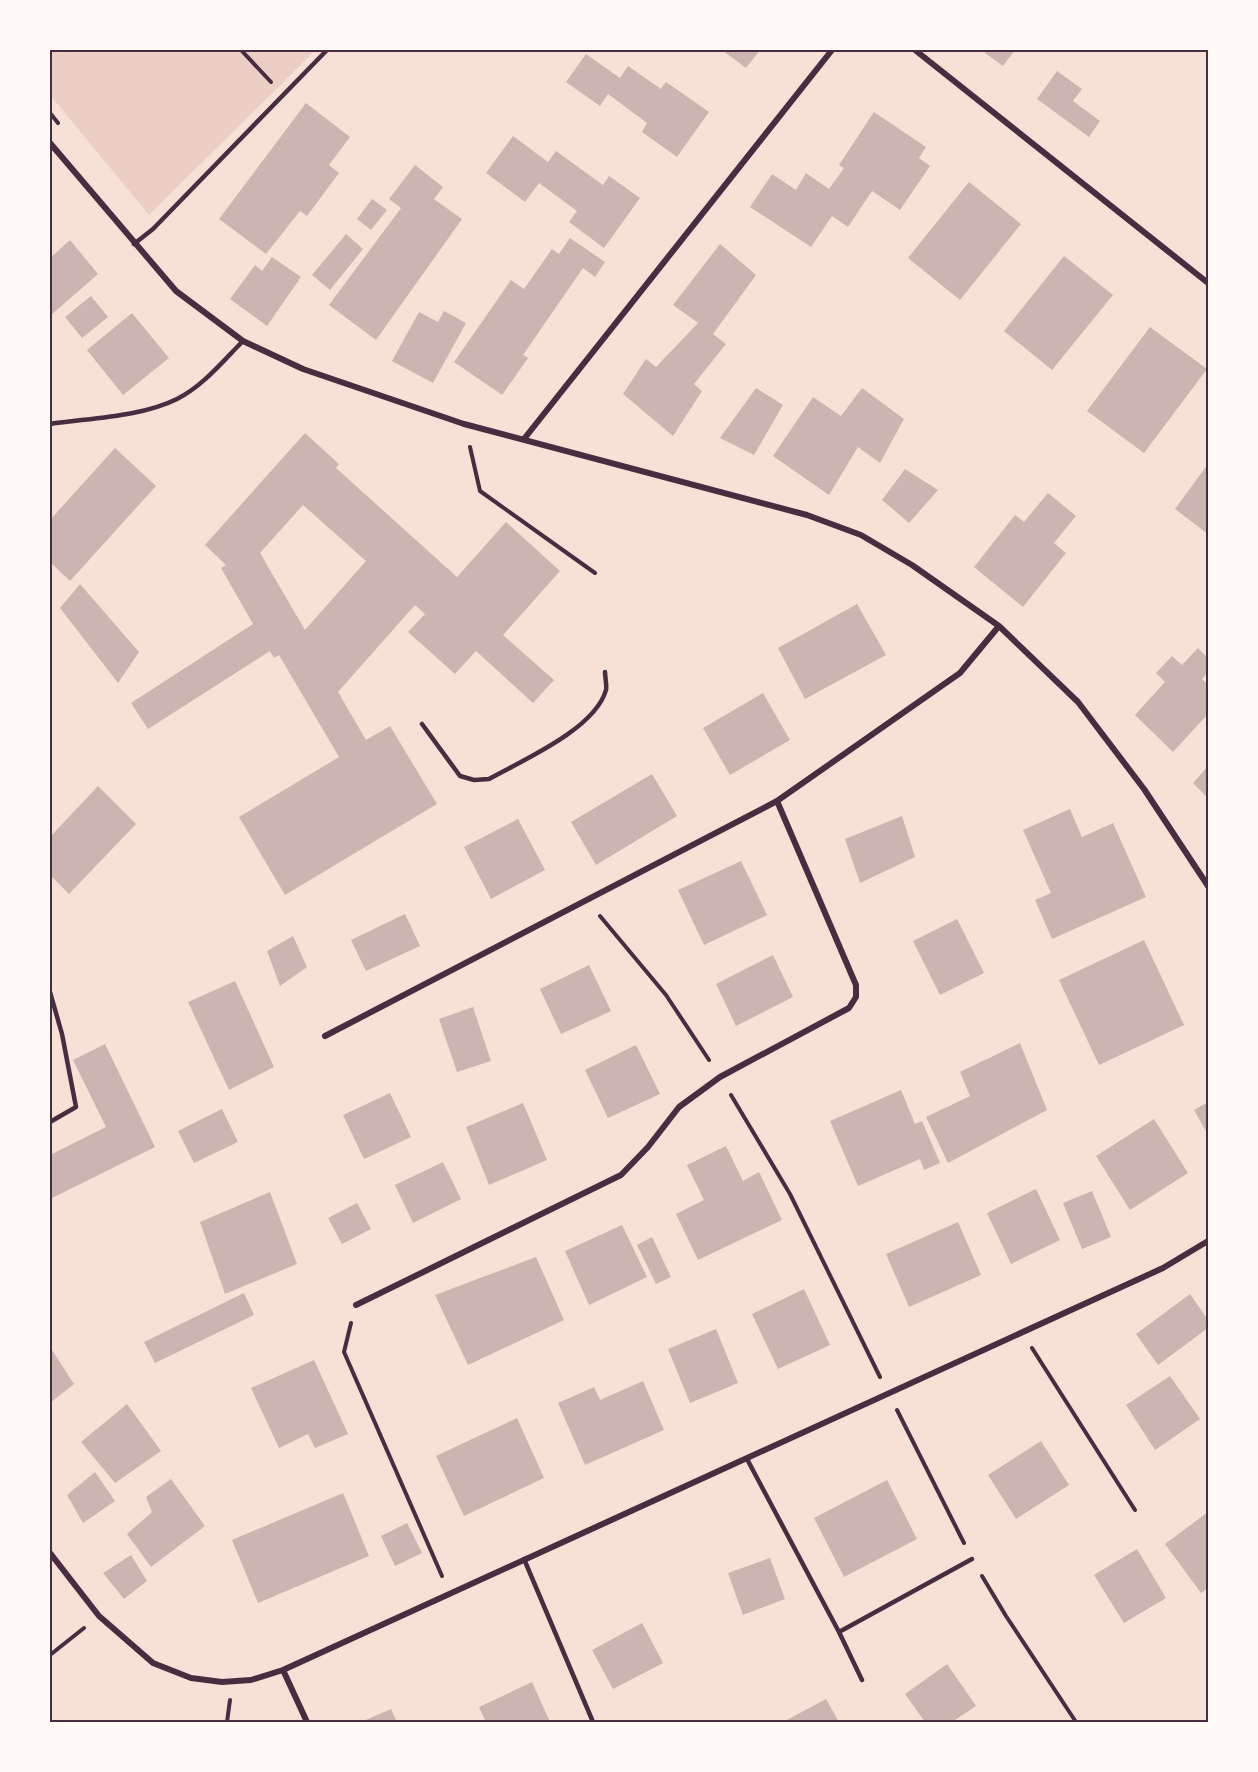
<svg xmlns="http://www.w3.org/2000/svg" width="1258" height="1772" font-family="'DM Sans',sans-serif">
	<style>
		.green { fill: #ebcfc5 }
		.building { fill: #ccb4b1; fill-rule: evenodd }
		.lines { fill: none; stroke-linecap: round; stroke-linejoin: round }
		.path { stroke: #4a2c40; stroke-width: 4 }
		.service { stroke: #4a2c40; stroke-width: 4.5 }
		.minor { stroke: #4a2c40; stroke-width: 6 }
		.neatline { fill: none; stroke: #4a2c40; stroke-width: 2 }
	</style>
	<rect width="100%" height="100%" fill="#f7e1d7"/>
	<path class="green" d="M 50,50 L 316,50 L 149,215 L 50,95 Z"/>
	<path class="building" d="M 722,50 L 760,50 L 746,68 Z
		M 981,50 L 1015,50 L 1003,66 Z
		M 586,54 L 620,78 L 628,66 L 661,89 L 666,82 L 709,112 L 677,157 L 642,132 L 647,123 L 608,94 L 600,106 L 566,82 Z
		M 1057,71 L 1082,89 L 1073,101 L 1100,121 L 1089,137 L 1037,99 Z
		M 306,103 L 350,137 L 329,165 L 339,173 L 307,216 L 300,211 L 266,254 L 219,219 Z
		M 874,112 L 926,147 L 919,158 L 930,166 L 900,210 L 872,191 L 848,227 L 832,216 L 811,247 L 750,207 L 772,174 L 796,190 L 806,173 L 829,189 L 844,168 L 839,165 Z
		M 513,136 L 548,162 L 556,151 L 603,185 L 609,176 L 640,198 L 604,248 L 569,222 L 577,211 L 539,183 L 525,202 L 486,173 Z
		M 415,165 L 443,187 L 434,199 L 462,219 L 376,340 L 329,305 L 401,208 L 389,199 Z
		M 969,182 L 1021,224 L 960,300 L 908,258 Z
		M 372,199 L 387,210 L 371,230 L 357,219 Z
		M 346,234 L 363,249 L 330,290 L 312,275 Z
		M 570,238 L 605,262 L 595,277 L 583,268 L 523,355 L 528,358 L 502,395 L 454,362 L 511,280 L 524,289 L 552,249 L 559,254 Z
		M 70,240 L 98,274 L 51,315 L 50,258 Z
		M 720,244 L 756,275 L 713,334 L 726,344 L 694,384 L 702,391 L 673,436 L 623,394 L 646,359 L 656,367 L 698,323 L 673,305 Z
		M 1064,256 L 1113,295 L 1052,370 L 1004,331 Z
		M 272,257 L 301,277 L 267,326 L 230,299 L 255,265 L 262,271 Z
		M 91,296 L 108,317 L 82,338 L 65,317 Z
		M 444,311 L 466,323 L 433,383 L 392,361 L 419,312 L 438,322 Z
		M 132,313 L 169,358 L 123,395 L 87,350 Z
		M 1150,327 L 1207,369 L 1144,453 L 1087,411 Z
		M 756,388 L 783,405 L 754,455 L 720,438 Z
		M 862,388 L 904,419 L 880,463 L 858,447 L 829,495 L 773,456 L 813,397 L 841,416 Z
		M 305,433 L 339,464 L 336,468 L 457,577 L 506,522 L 560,571 L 503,635 L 554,680 L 533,703 L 476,651 L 455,674 L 408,632 L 425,614 L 415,605 L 338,692 L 366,740 L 390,726 L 437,804 L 285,895 L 239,817 L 339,757 L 279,655 L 274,658 L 270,651 L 148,729 L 131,703 L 253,624 L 221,568 L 226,565 L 205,545 ZM 303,505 L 366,561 L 305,630 L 260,553 Z
		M 115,448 L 156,486 L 70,581 L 50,562 L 50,520 Z
		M 1208,464 L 1208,534 L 1175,509 Z
		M 905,469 L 938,490 L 909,523 L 882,500 Z
		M 1048,493 L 1076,516 L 1054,543 L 1066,553 L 1023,607 L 974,567 L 1015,515 L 1024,522 Z
		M 80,584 L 139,652 L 118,683 L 60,608 Z
		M 857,604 L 886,655 L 805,699 L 778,648 Z
		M 1198,648 L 1208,658 L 1208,672 L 1202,679 L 1208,685 L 1208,714 L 1173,752 L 1135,715 L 1165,682 L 1156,673 L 1172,656 L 1182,665 Z
		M 763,693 L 790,740 L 730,775 L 703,728 Z
		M 1208,766 L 1208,798 L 1193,783 Z
		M 652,774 L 677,816 L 596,865 L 571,822 Z
		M 98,786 L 136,824 L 69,894 L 50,875 L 50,837 Z
		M 1070,809 L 1082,837 L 1113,823 L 1146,897 L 1052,939 L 1035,900 L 1051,893 L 1023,830 Z
		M 902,816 L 915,857 L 860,883 L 845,839 Z
		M 518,819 L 545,870 L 491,899 L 464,847 Z
		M 741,861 L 767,915 L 704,945 L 678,890 Z
		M 405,914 L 420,946 L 366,971 L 351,940 Z
		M 957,919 L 984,973 L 940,995 L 913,941 Z
		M 293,936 L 307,967 L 280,986 L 267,951 Z
		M 1144,940 L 1184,1025 L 1099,1065 L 1059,980 Z
		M 773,955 L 793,997 L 736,1026 L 716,984 Z
		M 589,965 L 611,1011 L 561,1034 L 540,989 Z
		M 235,981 L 274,1067 L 229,1090 L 188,1002 Z
		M 473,1007 L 491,1061 L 457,1072 L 439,1019 Z
		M 1020,1043 L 1047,1110 L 948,1163 L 926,1117 L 970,1096 L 960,1072 Z
		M 105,1044 L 155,1147 L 50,1199 L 50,1155 L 106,1127 L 73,1060 Z
		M 636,1045 L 660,1094 L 608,1118 L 585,1070 Z
		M 901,1090 L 915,1124 L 922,1121 L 940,1163 L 924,1170 L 920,1159 L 858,1186 L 830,1121 Z
		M 390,1093 L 411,1137 L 364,1159 L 343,1115 Z
		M 1208,1102 L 1208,1135 L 1194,1110 Z
		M 523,1103 L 547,1160 L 489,1185 L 466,1127 Z
		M 222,1109 L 238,1142 L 194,1163 L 178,1131 Z
		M 1154,1119 L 1188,1173 L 1130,1210 L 1096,1156 Z
		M 726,1146 L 743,1181 L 759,1172 L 782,1220 L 698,1260 L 676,1214 L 704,1200 L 687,1165 Z
		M 443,1162 L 461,1199 L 413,1223 L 395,1185 Z
		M 1036,1189 L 1060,1240 L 1011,1264 L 987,1213 Z
		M 1092,1191 L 1111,1237 L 1082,1249 L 1063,1203 Z
		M 270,1192 L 297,1264 L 225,1294 L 200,1222 Z
		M 357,1203 L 371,1229 L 342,1244 L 328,1218 Z
		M 958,1222 L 981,1275 L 909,1307 L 886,1254 Z
		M 622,1225 L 647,1277 L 589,1305 L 565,1251 Z
		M 652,1237 L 671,1277 L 656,1284 L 637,1245 Z
		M 536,1257 L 564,1320 L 468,1365 L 435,1295 Z
		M 804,1289 L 830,1345 L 778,1369 L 752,1314 Z
		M 244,1293 L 254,1315 L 155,1363 L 144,1342 Z
		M 1190,1294 L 1208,1320 L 1208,1328 L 1158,1365 L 1136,1334 Z
		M 716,1329 L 738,1383 L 690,1403 L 668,1349 Z
		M 50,1347 L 74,1384 L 50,1403 Z
		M 314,1360 L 348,1434 L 315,1448 L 308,1434 L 279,1448 L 251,1388 Z
		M 1170,1376 L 1200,1419 L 1155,1450 L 1126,1405 Z
		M 643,1381 L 664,1430 L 585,1465 L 558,1403 L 594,1387 L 600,1400 Z
		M 127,1404 L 161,1451 L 115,1483 L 81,1442 Z
		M 517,1418 L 544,1478 L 464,1516 L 436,1456 Z
		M 1041,1441 L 1069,1485 L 1016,1519 L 988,1475 Z
		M 95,1472 L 115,1501 L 83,1523 L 67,1495 Z
		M 171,1479 L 205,1526 L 151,1567 L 127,1534 L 152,1512 L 146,1497 Z
		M 887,1480 L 917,1539 L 844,1577 L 814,1518 Z
		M 343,1493 L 369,1556 L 258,1603 L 232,1540 Z
		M 1208,1512 L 1208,1588 L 1201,1593 L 1165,1544 Z
		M 407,1523 L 422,1553 L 395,1566 L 381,1536 Z
		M 1137,1549 L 1166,1598 L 1124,1623 L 1094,1575 Z
		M 131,1555 L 147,1581 L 124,1599 L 103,1573 Z
		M 770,1558 L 785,1599 L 743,1615 L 728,1573 Z
		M 642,1623 L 663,1663 L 613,1689 L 592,1650 Z
		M 947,1664 L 976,1706 L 952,1722 L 925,1722 L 905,1694 Z
		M 532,1682 L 550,1722 L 486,1722 L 479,1707 Z
		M 826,1699 L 839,1722 L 783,1722 Z
		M 391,1709 L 397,1722 L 361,1722 Z"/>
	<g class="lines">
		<path class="path" d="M 241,50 L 271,82
			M 50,113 L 58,123
			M 470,447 L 480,491 L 595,573
			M 600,916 L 666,995 L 709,1060
			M 731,1095 L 790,1194 L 880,1377
			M 351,1323 L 344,1352 L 442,1576
			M 1032,1348 L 1135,1510
			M 897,1410 L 964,1543
			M 982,1576 L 1006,1616 L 1076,1722
			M 50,1655 L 84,1628
			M 227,1722 L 230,1700"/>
		<path class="service" d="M 134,244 L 153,229 L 327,50
			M 50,424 C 90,418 141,417 177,399 C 203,386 223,361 243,341
			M 422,724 L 460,776 L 474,780 L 489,779 C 523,760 595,729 606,690 C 607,685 605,677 605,672
			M 50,992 L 62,1034 L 76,1107 L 50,1122
			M 747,1459 L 839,1632 L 862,1680
			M 524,1559 L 593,1722
			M 839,1632 L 972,1559"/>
		<path class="minor" d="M 915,50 L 1208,283
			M 50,143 L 176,291 L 243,341 L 303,369 L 464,424 L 807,515 L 861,535 L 912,565 L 999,626 L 1078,702 L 1144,789 L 1208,886
			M 524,439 L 832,50
			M 325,1036 L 777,801 L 960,673 L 999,626
			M 356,1305 L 621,1175 L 648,1147 L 679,1107 L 720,1077 L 849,1008 L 856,997 L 856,985 L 777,801
			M 50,1553 L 99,1616 L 153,1663 L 191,1678 L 222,1682 L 251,1680 L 283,1670 C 576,1535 870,1403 1163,1268 L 1208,1241
			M 283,1670 L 307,1722"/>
	</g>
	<rect width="1258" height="1772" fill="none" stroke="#fffaf5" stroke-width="102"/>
	<rect x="51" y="51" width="1156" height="1670" class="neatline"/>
</svg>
